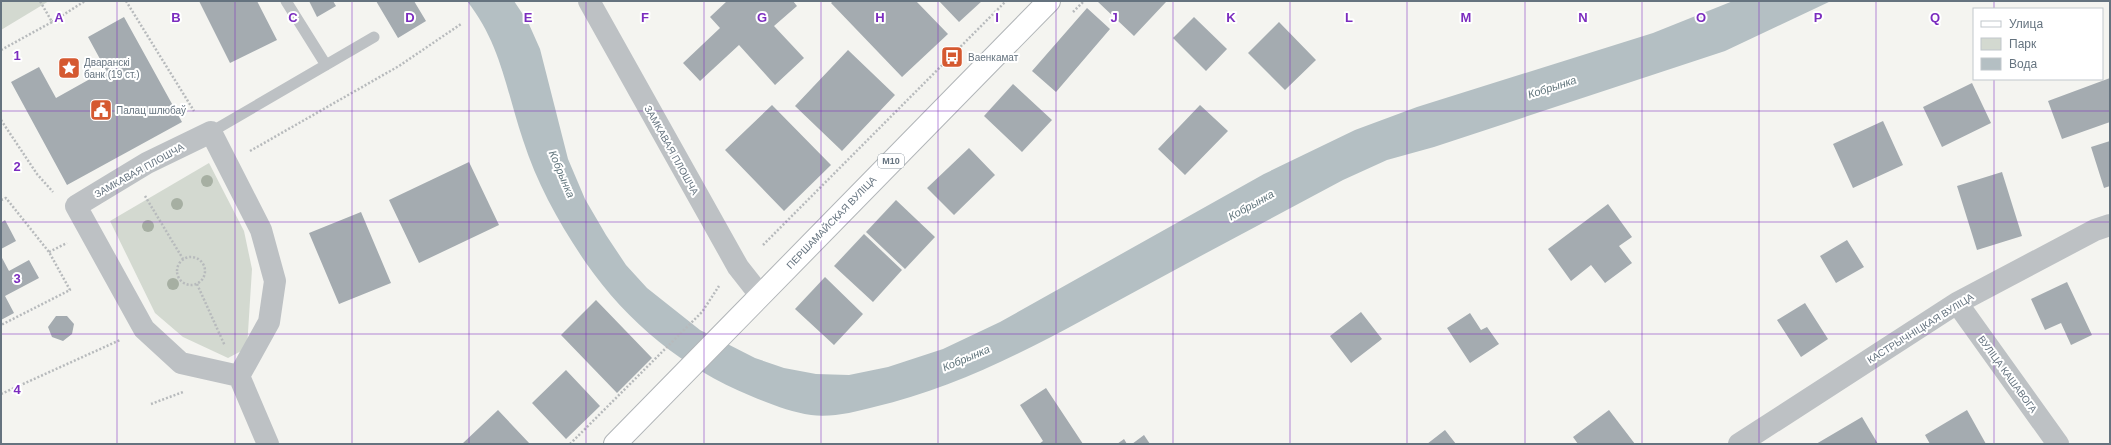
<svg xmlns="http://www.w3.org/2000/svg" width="2111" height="445" font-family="Helvetica,sans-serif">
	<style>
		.green { fill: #d3d9d0 }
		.water { fill: #b4bfc3 }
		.building { fill: #a4abb0 }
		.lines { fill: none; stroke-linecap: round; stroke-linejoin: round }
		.primary-casing { stroke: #b1b5b8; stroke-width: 24 }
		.path { stroke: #b7babc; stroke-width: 2.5; stroke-dasharray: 2 2; stroke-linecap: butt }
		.service { stroke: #bdc1c4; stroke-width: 11 }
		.minor { stroke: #bdc1c4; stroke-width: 22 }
		.primary { stroke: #fff; stroke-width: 22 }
		.tree { fill: #a6afa2 }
		.grid { fill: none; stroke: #7b2cbf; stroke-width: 1; stroke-opacity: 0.55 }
		.labels { text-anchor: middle; stroke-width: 4; stroke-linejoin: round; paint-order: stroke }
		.shield { fill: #fff; stroke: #939da5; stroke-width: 1 }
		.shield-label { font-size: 9px; font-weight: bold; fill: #65737f }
		.poi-label { font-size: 10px; fill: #65737f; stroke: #fff; text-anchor: start }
		.street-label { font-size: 10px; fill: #65737f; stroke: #fff }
		.water-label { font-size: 11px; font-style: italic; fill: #61757c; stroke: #fff }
		.grid-label { font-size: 13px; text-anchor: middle; font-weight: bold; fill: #7b2cbf; stroke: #fff; stroke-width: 4; stroke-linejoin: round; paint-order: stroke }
	</style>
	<rect width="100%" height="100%" fill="#f4f4f0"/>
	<path class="green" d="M 1,1 L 49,1 L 1,30 Z
		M 209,163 L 244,231 L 252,269 L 247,348 L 228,358 L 183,337 L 155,313 L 110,221 Z"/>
	<path class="water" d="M 467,1 L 514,1 L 528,22 L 540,49 L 568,159 L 585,199 L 606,235 L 626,265 L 647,288 L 700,330 L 755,358 L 784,368 L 816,374 L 849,375 L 888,367 L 943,349 L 1000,322 L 1264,174 L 1355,130 L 1417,107 L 1653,33 L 1733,1 L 1831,1 L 1725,51 L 1434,147 L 1387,160 L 1343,180 C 1278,215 1213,249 1149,284 C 1060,332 973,384 874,407 C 855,412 831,418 811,415 C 790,412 770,404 751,396 C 683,368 628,323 586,263 C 560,225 537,184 523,140 C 506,90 501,44 467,1 Z"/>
	<path class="building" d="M 199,1 L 257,1 L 277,40 L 230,63 Z
		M 309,1 L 333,1 L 336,6 L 317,17 Z
		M 376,1 L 414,1 L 426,21 L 398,38 Z
		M 727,1 L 793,1 L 797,6 L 774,26 L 804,58 L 775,85 L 739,45 L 700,81 L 683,63 L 720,28 L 710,17 Z
		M 833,1 L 916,1 L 948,34 L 902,77 L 831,3 Z
		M 939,1 L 982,1 L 959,22 Z
		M 1097,1 L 1165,1 L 1166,2 L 1134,36 Z
		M 1087,8 L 1110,29 L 1056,92 L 1032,71 Z
		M 124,17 L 182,122 L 67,185 L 11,82 L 39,67 L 56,98 L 106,70 L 88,37 Z
		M 1194,17 L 1227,49 L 1206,71 L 1173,38 Z
		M 1279,22 L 1316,60 L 1285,90 L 1248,53 Z
		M 848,50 L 895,95 L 842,151 L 795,106 Z
		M 2110,78 L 2110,122 L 2062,139 L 2048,101 Z
		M 1972,83 L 1991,123 L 1942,147 L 1923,107 Z
		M 1013,84 L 1052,120 L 1022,152 L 984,116 Z
		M 772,105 L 831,165 L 784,211 L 725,150 Z
		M 1200,105 L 1228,131 L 1185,175 L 1158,149 Z
		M 1883,121 L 1903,165 L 1853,188 L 1833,144 Z
		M 2110,141 L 2110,186 L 2104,188 L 2091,147 Z
		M 969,148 L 995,175 L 954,215 L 927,188 Z
		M 469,162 L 499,225 L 419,263 L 389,200 Z
		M 2002,172 L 2022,236 L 1977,250 L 1957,186 Z
		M 896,200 L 935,237 L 905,269 L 866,232 Z
		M 1608,204 L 1632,237 L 1619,246 L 1632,263 L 1605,283 L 1591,265 L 1571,281 L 1548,249 Z
		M 361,212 L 391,283 L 339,304 L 309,233 Z
		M 5,220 L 16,241 L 1,249 L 1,223 Z
		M 864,234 L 902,270 L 873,302 L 834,266 Z
		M 1847,240 L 1864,267 L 1836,283 L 1820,256 Z
		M 1,256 L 9,271 L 29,260 L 39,278 L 5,296 L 14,313 L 1,320 Z
		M 825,277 L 863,314 L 834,345 L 795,309 Z
		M 2067,282 L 2092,335 L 2071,345 L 2061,323 L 2045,330 L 2031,299 Z
		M 596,300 L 652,358 L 617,393 L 561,335 Z
		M 1805,303 L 1828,339 L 1801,357 L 1777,320 Z
		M 1361,312 L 1382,339 L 1351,363 L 1330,336 Z
		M 1470,313 L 1481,330 L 1487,327 L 1499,344 L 1470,363 L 1447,328 Z
		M 56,316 L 67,316 L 74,324 L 72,334 L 63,341 L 52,337 L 48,327 Z
		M 566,370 L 600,406 L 566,439 L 532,403 Z
		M 1046,388 L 1083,444 L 1039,444 L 1043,441 L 1020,405 Z
		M 498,410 L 530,444 L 462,444 Z
		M 1609,410 L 1635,444 L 1578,444 L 1573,437 Z
		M 1967,410 L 1986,444 L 1930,444 L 1925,435 Z
		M 1862,417 L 1878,444 L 1816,444 Z
		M 1445,430 L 1456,444 L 1427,444 Z
		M 1144,435 L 1150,444 L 1132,444 Z
		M 1124,439 L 1127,444 L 1117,444 Z"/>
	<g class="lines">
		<g class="primary-casing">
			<path id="primary" d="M 615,444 L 1049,1"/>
		</g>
		<path class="path" d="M 126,1 L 194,111
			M 1073,12 L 1084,1
			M 52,22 L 85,1
			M 1,50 L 52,22 L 40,1
			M 1,120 L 37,174 L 53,192
			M 250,151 L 399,66 L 461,24
			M 145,196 L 183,259
			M 1,200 L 6,198 L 49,252 L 70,290 L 1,325
			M 763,245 L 1006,1
			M 49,252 L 67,243
			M177 271a14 14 0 1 1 28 0a14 14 0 1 1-28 0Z
			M 197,284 L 225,346
			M 1,394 L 120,340
			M 151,404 L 183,392
			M 570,444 L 702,312 L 719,286"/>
		<path class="service" d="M 286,1 L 326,65
			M 211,132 L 374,37"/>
		<path class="minor" d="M 589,1 L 738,267 L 760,295
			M 1957,303 L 2058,444
			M 239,376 L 181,363 L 144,329 L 76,206 L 147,163 L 211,132 L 261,230 L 275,281 L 269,322 L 239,376 L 268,444
			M 1739,444 L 1957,303 L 2095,230 L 2110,225"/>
		<use href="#primary" class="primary"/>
	</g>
	<g class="tree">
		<circle cx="207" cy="181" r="6"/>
		<circle cx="177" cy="204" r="6"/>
		<circle cx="148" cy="226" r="6"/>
		<circle cx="173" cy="284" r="6"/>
	</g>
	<path class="grid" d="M 117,1 L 117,444M 235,1 L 235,444M 352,1 L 352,444M 469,1 L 469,444M 586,1 L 586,444M 704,1 L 704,444M 821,1 L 821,444M 938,1 L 938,444M 1056,1 L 1056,444M 1173,1 L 1173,444M 1290,1 L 1290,444M 1407,1 L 1407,444M 1525,1 L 1525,444M 1642,1 L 1642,444M 1759,1 L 1759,444M 1876,1 L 1876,444M 1994,1 L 1994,9M 1994,79 L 1994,444M 1,111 L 2110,111M 1,222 L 2110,222M 1,334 L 2110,334"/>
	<defs>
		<g id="bus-square" transform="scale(1.15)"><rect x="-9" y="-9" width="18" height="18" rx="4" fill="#d55930" stroke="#fff"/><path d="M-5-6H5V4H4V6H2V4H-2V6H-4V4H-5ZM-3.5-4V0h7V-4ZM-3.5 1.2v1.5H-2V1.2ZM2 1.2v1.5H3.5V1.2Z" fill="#fff"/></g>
		<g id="sight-square" transform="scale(1.15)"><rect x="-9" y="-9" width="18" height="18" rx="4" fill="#d55930" stroke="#fff"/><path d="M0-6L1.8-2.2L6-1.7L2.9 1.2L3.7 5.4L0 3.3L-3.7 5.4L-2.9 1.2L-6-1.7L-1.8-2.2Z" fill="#fff"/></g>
		<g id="civic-square" transform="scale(1.15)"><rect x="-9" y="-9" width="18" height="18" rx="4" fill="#d55930" stroke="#fff"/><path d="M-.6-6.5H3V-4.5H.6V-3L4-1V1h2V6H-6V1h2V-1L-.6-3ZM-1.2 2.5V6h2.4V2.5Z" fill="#fff"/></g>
	</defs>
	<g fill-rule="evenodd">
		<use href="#bus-square" x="952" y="57"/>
		<use href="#sight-square" x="69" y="68"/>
		<use href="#civic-square" x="101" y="110"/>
	</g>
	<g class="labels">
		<rect class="shield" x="878" y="154" width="26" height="14" rx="3"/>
		<g class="shield-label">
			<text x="891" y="164">М10</text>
		</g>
		<g class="poi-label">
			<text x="968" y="61">Ваенкамат</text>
			<text x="84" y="66">Дваранскі<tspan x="84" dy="12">банк (19 ст.)</tspan></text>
			<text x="116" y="114">Палац шлюбаў</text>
		</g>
		<g class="street-label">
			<text transform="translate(672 150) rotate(61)" y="4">ЗАМКАВАЯ ПЛОШЧА</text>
			<text transform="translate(139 170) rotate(-29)" y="4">ЗАМКАВАЯ ПЛОШЧА</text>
			<text transform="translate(831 222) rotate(-46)" y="4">ПЕРШАМАЙСКАЯ ВУЛІЦА</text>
			<text transform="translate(1920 328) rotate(-32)" y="4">КАСТРЫЧНІЦКАЯ ВУЛІЦА</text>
			<text transform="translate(2008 374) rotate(54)" y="4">ВУЛІЦА КАШАВОГА</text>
		</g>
		<g class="water-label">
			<text transform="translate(1552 87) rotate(-18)" y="4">Кобрынка</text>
			<text transform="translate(562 174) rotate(67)" y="4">Кобрынка</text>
			<text transform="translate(1251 205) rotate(-29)" y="4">Кобрынка</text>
			<text transform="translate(966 358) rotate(-23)" y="4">Кобрынка</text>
		</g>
	</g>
	<g class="grid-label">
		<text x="59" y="22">A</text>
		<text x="176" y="22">B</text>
		<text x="293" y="22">C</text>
		<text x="410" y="22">D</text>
		<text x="528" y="22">E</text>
		<text x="645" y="22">F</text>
		<text x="762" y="22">G</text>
		<text x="880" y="22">H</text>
		<text x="997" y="22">I</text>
		<text x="1114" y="22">J</text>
		<text x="1231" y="22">K</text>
		<text x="1349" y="22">L</text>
		<text x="1466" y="22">M</text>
		<text x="1583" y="22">N</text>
		<text x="1701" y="22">O</text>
		<text x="1818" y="22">P</text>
		<text x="1935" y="22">Q</text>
		<text x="17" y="60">1</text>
		<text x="17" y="171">2</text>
		<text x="17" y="283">3</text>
		<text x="17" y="394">4</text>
	</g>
	<rect width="2111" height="445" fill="none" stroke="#65737f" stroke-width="4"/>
	<rect x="1973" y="8" width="130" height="72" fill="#ffffff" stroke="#c1c7cc"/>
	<rect x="1981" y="21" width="20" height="6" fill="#ffffff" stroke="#c1c7cc"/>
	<text x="2009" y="28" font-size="12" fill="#65737f">Улица</text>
	<rect x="1981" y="38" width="20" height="12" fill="#d3d9d0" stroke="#c1c7cc"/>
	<text x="2009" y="48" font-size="12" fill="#65737f">Парк</text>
	<rect x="1981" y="58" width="20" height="12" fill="#b4bfc3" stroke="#c1c7cc"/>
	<text x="2009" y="68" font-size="12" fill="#65737f">Вода</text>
</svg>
